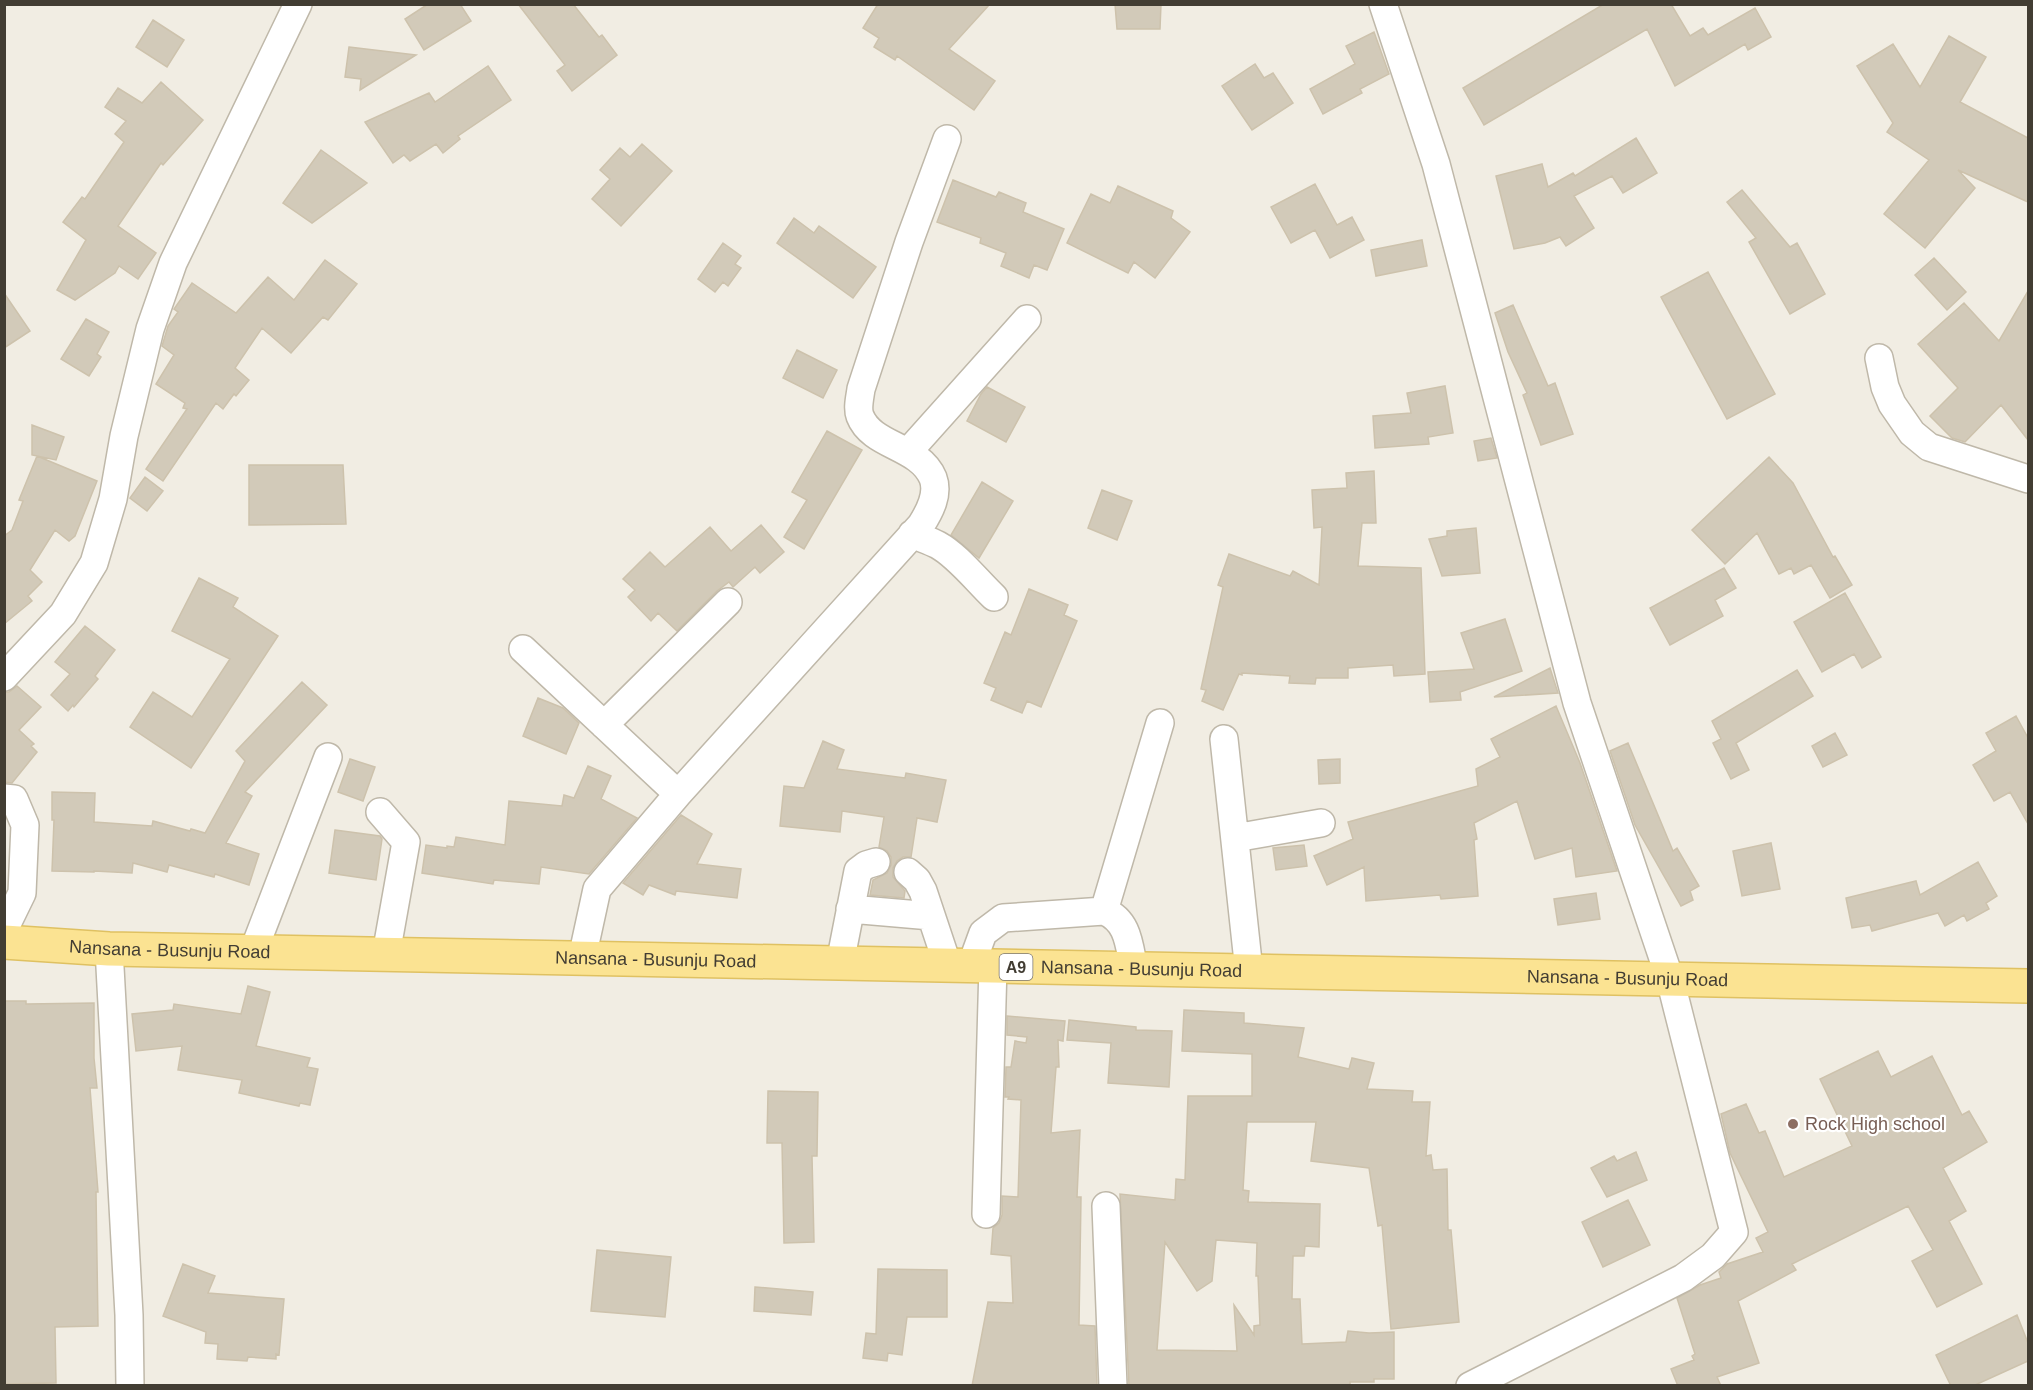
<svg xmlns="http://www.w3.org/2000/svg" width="2033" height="1390" font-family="Arial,sans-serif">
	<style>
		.building { fill: #d2cab9; stroke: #cdc2ac; stroke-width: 1.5; fill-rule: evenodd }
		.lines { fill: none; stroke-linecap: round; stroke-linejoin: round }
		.minor-casing { stroke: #bfb8a9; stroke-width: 30 }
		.major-casing { stroke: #dfc162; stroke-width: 36 }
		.minor { stroke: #fff; stroke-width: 27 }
		.major { stroke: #fbe392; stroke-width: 33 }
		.education-dot { fill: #8d6e63; stroke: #fff; stroke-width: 2 }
		.labels { text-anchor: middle; stroke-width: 4.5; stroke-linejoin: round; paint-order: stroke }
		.shield { fill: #fff; stroke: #7b7770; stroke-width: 1.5 }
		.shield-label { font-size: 16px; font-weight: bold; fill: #423d33 }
		.street-label { font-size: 18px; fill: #423d33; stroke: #fff }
		.education-label { font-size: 18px; fill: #785e54; stroke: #fff; text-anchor: start }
	</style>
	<rect width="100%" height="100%" fill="#f1ede3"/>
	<path class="building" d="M 428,4 L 460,4 L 471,21 L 424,50 L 405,19 Z
		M 518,4 L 573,4 L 599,37 L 602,35 L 617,55 L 572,91 L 557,71 L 565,65 Z
		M 878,4 L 990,4 L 949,49 L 995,81 L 974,110 L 897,56 L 895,60 L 874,47 L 879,38 L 863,28 Z
		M 1115,4 L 1161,4 L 1160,29 L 1117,29 Z
		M 1604,4 L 1671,4 L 1690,36 L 1703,28 L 1708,35 L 1755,8 L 1771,37 L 1748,50 L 1745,44 L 1675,86 L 1647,29 L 1484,125 L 1463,88 Z
		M 153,20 L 184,40 L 167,67 L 136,47 Z
		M 1374,32 L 1389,74 L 1360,89 L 1362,93 L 1323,114 L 1310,89 L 1355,64 L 1346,46 Z
		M 1949,36 L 1986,57 L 1960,102 L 2028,138 L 2028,202 L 1958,170 L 1975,188 L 1925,248 L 1884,214 L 1929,160 L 1887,132 L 1893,123 L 1857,66 L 1893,44 L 1920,87 Z
		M 349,47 L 416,55 L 360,90 L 361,79 L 345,77 Z
		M 1255,64 L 1264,78 L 1273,73 L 1293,103 L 1252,130 L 1222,86 Z
		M 488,66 L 511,100 L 458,136 L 460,139 L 443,153 L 436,144 L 410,161 L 404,155 L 393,163 L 365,122 L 429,93 L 435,102 Z
		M 161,82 L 203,120 L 163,165 L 161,163 L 118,226 L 156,253 L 138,279 L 119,266 L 115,273 L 75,300 L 57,290 L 86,240 L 63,222 L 82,197 L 85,199 L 124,142 L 115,134 L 126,121 L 105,107 L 118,88 L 142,103 Z
		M 1636,138 L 1657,173 L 1623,193 L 1612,176 L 1574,196 L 1594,228 L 1566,246 L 1560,237 L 1545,243 L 1514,249 L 1496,176 L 1542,164 L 1548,187 L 1573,173 L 1575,176 Z
		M 642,144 L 672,171 L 621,226 L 592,199 L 610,179 L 600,170 L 620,148 L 630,157 Z
		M 321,150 L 367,183 L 312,223 L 283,203 Z
		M 953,180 L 996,197 L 999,192 L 1026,203 L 1023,212 L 1064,229 L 1047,270 L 1034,265 L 1029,278 L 1001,266 L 1006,253 L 980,243 L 981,238 L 937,222 Z
		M 1315,184 L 1337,225 L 1352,217 L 1364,240 L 1330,258 L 1315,230 L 1291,243 L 1271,207 Z
		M 1118,186 L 1173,211 L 1171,218 L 1190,232 L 1155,278 L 1134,262 L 1128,273 L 1067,243 L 1091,194 L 1110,203 Z
		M 1742,190 L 1790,247 L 1797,243 L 1825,294 L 1790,314 L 1749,242 L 1756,238 L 1727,202 Z
		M 794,218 L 814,233 L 819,226 L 876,267 L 853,298 L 777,243 Z
		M 1422,240 L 1427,266 L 1376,276 L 1371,250 Z
		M 723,243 L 741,256 L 735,264 L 741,268 L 728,286 L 723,282 L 715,292 L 698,279 Z
		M 1934,258 L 1966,292 L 1947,310 L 1915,275 Z
		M 325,260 L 357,284 L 328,320 L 323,317 L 291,353 L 262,328 L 235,368 L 249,380 L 236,396 L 234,394 L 223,409 L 216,403 L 163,481 L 146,469 L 187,409 L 183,408 L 185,403 L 156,384 L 174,355 L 162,346 L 168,326 L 178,312 L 174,309 L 192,283 L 236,313 L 268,277 L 294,300 Z
		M 1708,272 L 1775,394 L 1727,419 L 1661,297 Z
		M 2028,291 L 2028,440 L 2001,405 L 1965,442 L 1952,438 L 1930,416 L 1958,388 L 1918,344 L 1964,303 L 1999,341 Z
		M 4,293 L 30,331 L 4,348 Z
		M 1513,305 L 1548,386 L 1555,383 L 1573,434 L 1541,445 L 1523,395 L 1527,393 L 1508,352 L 1495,313 Z
		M 86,319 L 109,332 L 97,354 L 101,357 L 89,376 L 61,359 Z
		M 797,350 L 837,370 L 823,398 L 783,378 Z
		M 1445,386 L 1453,433 L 1428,437 L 1429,444 L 1375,448 L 1373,416 L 1411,413 L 1407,393 Z
		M 987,387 L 1025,407 L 1006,442 L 967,421 L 981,394 Z
		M 32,425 L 64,437 L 56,460 L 32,455 Z
		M 827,431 L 862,450 L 804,549 L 784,537 L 807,500 L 792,492 Z
		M 1491,438 L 1497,458 L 1478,461 L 1474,441 Z
		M 37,456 L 97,481 L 75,536 L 69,541 L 55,530 L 30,570 L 42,582 L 28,596 L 32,601 L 4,624 L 4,536 L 12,530 L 23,501 L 19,500 Z
		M 1769,457 L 1793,483 L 1833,557 L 1835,556 L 1852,585 L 1830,598 L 1811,565 L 1794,574 L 1791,568 L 1779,574 L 1757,533 L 1725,564 L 1692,530 Z
		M 249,465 L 343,465 L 346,524 L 249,525 Z
		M 1374,471 L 1376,523 L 1362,523 L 1358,566 L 1421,568 L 1425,674 L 1394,676 L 1393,665 L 1348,668 L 1348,678 L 1316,678 L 1315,684 L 1289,683 L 1290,676 L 1242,673 L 1242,675 L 1239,674 L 1223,710 L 1202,701 L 1206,690 L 1201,689 L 1223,587 L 1218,585 L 1229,554 L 1290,576 L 1293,571 L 1319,585 L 1322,527 L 1314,528 L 1312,490 L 1347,488 L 1346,473 Z
		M 145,477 L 163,491 L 147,511 L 130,498 Z
		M 982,482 L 1013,501 L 979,558 L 951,535 Z
		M 1102,490 L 1132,501 L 1117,540 L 1088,528 Z
		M 761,525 L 784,552 L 760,573 L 755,567 L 733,587 L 729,582 L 717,591 L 677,631 L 658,613 L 651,621 L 628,597 L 635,590 L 623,579 L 650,552 L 665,567 L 710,527 L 731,551 Z
		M 1476,528 L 1480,573 L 1442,576 L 1429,539 L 1447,536 L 1447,531 Z
		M 1724,568 L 1736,588 L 1715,600 L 1723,616 L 1670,645 L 1650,608 Z
		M 199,578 L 238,598 L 233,607 L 278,636 L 191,768 L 130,727 L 153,692 L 192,717 L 230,659 L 172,631 Z
		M 1029,589 L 1068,605 L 1064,615 L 1077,621 L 1041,707 L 1027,701 L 1022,713 L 991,700 L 996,688 L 984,683 L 1005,632 L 1011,635 Z
		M 1845,593 L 1881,657 L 1862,668 L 1854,654 L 1822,672 L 1794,622 Z
		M 1505,619 L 1522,671 L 1460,692 L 1461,700 L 1430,702 L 1428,672 L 1474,669 L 1461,633 Z
		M 85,626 L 115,650 L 95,676 L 98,679 L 74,707 L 73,705 L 68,711 L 51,695 L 70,674 L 55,662 Z
		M 1550,668 L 1558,693 L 1494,697 Z
		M 1797,670 L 1813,696 L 1736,743 L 1749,770 L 1731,779 L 1713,743 L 1721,739 L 1712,721 Z
		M 302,682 L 327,705 L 245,792 L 252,796 L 226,843 L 259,854 L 249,885 L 215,874 L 214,877 L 169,865 L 167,872 L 133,863 L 132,873 L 94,871 L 94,872 L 52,871 L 54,820 L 52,820 L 52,792 L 95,793 L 94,822 L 152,826 L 153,821 L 190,831 L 191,829 L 205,833 L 245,761 L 236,751 Z
		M 17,686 L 41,707 L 19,730 L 34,744 L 31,746 L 37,752 L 12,783 L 4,782 L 4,692 L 9,692 Z
		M 538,698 L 563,708 L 579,723 L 566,754 L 523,736 Z
		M 1556,706 L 1580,763 L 1617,871 L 1576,877 L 1572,848 L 1535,859 L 1517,801 L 1474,823 L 1477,839 L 1474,840 L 1478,896 L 1441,899 L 1440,895 L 1366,901 L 1364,867 L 1327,885 L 1314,856 L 1353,839 L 1348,822 L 1478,786 L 1476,769 L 1500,757 L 1491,739 Z
		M 2016,716 L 2028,738 L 2028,824 L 2010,792 L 1994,801 L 1973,765 L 1996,751 L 1986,733 Z
		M 1835,733 L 1847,755 L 1823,767 L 1812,746 Z
		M 823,741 L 844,750 L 837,769 L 905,778 L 906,773 L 946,780 L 937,822 L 917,818 L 911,857 L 903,857 L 897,861 L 893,868 L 893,877 L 905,891 L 904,898 L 870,895 L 873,880 L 887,873 L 891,865 L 891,857 L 887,851 L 879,847 L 884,817 L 842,811 L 840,832 L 780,826 L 784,786 L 804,788 Z
		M 1628,743 L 1673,851 L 1677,848 L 1699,886 L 1690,891 L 1693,900 L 1681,906 L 1635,825 L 1610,751 Z
		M 350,759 L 375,767 L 363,801 L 338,792 Z
		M 1340,759 L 1340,783 L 1319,784 L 1318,760 Z
		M 588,766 L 611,776 L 601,799 L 637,818 L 589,874 L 541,867 L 539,884 L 494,880 L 493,884 L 422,873 L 426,845 L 447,848 L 447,846 L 454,847 L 456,837 L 505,845 L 509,801 L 562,806 L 564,795 L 574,798 Z
		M 681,815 L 712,834 L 697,864 L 741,869 L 737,898 L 676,891 L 675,895 L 649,885 L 643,895 L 623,883 Z
		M 335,830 L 380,836 L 382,839 L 376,880 L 329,873 Z
		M 1771,843 L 1780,889 L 1742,896 L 1733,851 Z
		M 1304,845 L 1307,866 L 1276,870 L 1273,848 Z
		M 1978,862 L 1997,896 L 1986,903 L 1989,909 L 1967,921 L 1964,915 L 1945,926 L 1938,913 L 1872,931 L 1870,925 L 1852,928 L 1846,898 L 1916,881 L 1920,895 Z
		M 1596,893 L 1600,919 L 1558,925 L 1554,899 Z
		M 248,986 L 270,992 L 256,1046 L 310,1058 L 307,1067 L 318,1069 L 310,1105 L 300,1103 L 299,1106 L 239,1093 L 242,1080 L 178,1070 L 182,1046 L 136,1051 L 132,1014 L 173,1010 L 174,1004 L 241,1014 Z
		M 4,1001 L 26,1001 L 26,1004 L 94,1003 L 94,1058 L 97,1088 L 90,1088 L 98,1192 L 96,1192 L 98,1326 L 55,1327 L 56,1383 L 4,1384 Z
		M 1184,1010 L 1244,1013 L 1244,1023 L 1304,1028 L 1298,1057 L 1349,1069 L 1352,1058 L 1374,1063 L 1367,1089 L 1413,1091 L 1412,1102 L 1430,1102 L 1426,1156 L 1431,1155 L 1433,1170 L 1447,1169 L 1448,1230 L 1451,1230 L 1459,1322 L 1391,1329 L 1382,1225 L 1378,1226 L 1369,1168 L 1311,1161 L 1316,1122 L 1247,1122 L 1243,1190 L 1249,1191 L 1248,1202 L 1320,1204 L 1319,1247 L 1305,1246 L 1304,1256 L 1293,1256 L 1292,1299 L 1300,1299 L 1302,1344 L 1346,1342 L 1348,1331 L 1369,1333 L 1394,1332 L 1394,1379 L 1374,1379 L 1374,1382 L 1350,1382 L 1350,1385 L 1336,1386 L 1129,1386 L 1120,1194 L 1175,1200 L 1176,1179 L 1185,1180 L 1188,1096 L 1252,1096 L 1252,1054 L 1182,1051 ZM 1216,1240 L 1257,1243 L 1256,1276 L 1258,1276 L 1260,1325 L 1254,1326 L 1254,1335 L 1234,1305 L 1237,1351 L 1157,1350 L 1165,1242 L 1197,1291 L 1212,1281 Z
		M 1007,1016 L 1065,1021 L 1063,1041 L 1058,1040 L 1059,1067 L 1056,1067 L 1051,1133 L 1080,1130 L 1077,1197 L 1081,1197 L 1079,1325 L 1095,1326 L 1097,1386 L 972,1386 L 988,1302 L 1013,1303 L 1011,1256 L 991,1254 L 993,1228 L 999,1223 L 1002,1215 L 1002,1196 L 1018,1197 L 1021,1100 L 1008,1099 L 1009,1097 L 1005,1097 L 1006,1067 L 1011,1067 L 1015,1041 L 1026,1043 L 1027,1037 L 1007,1035 Z
		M 1069,1020 L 1136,1027 L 1136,1030 L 1172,1031 L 1169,1087 L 1108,1083 L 1111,1043 L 1067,1040 Z
		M 1878,1051 L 1891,1077 L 1932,1056 L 1962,1115 L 1969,1111 L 1987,1142 L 1943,1168 L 1966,1211 L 1949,1221 L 1982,1284 L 1937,1307 L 1912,1261 L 1933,1250 L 1908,1206 L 1792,1264 L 1796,1270 L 1738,1301 L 1759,1363 L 1717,1377 L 1721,1386 L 1678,1386 L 1671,1369 L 1694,1360 L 1692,1356 L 1695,1354 L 1677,1298 L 1700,1285 L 1721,1278 L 1719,1272 L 1727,1264 L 1763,1252 L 1756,1238 L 1768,1232 L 1730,1153 L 1721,1114 L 1746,1104 L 1759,1133 L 1765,1131 L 1784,1177 L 1852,1146 L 1820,1079 Z
		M 768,1091 L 818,1092 L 817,1156 L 812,1156 L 814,1242 L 784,1243 L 782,1143 L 767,1143 Z
		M 1636,1152 L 1647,1180 L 1607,1197 L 1591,1168 L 1614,1156 L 1617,1161 Z
		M 1628,1200 L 1650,1245 L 1603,1267 L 1582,1222 Z
		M 597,1250 L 671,1257 L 665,1317 L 591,1311 Z
		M 183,1264 L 215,1276 L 208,1293 L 284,1299 L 279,1355 L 276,1354 L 276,1359 L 248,1357 L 247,1361 L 217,1359 L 218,1344 L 205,1343 L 206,1332 L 163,1316 Z
		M 878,1269 L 947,1270 L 947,1317 L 907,1317 L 902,1355 L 888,1353 L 887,1361 L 863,1358 L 866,1333 L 876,1334 Z
		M 755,1287 L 813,1292 L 811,1315 L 754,1311 Z
		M 2017,1315 L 2028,1343 L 2028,1361 L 1973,1386 L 1951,1386 L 1936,1355 Z"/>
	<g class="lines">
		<g class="minor-casing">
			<path id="minor" d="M 1383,4 L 1436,164 L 1577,703 L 1670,979 L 1734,1232 L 1713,1256 L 1683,1278 L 1470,1386
				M 1879,358 L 1885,387 L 1892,404 L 1912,433 L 1929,447 L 2028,479
				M 908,452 L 1027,319
				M 912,534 C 921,538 930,541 938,545 C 958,556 977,581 994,597
				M 523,649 L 678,794
				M 4,677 L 63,614 L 94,563 L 113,499 L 124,436 L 150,329 L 173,263 L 298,4
				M 604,725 L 728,602
				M 1224,739 L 1249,971
				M 4,798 L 14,799 L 25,825 L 22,893 L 4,930
				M 380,812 L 406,842 L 386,954
				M 1235,838 L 1321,823
				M 908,872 L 917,880 L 923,891 L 948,966
				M 850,909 L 931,916
				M 1104,911 L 1160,723
				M 109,949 L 129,1315 L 130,1386
				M 253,952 L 328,757
				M 582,958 L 597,889 L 678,794 L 921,525 C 930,511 939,494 933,478 C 919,445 872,447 860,416 C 857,408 860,397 861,389 L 909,242 L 947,139
				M 840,963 L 858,871 L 866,865 L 876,862
				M 971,966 L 983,933 L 1003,918 L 1104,911 C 1129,921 1129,946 1134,969
				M 1106,1206 L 1113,1386
				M 986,1214 L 993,966"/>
		</g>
		<g class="major-casing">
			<g id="major">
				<path id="s1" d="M 4,942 L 109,949 L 2028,986"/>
			</g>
		</g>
		<use href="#minor" class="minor"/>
		<use href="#major" class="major"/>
	</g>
	<circle class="education-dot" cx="1793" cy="1124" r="6"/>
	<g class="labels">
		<rect class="shield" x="999.5" y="954" width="33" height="26" rx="4.5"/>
		<g class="shield-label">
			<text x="1016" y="973">A9</text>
		</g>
		<g class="street-label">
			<text dy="6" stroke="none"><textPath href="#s1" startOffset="166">Nansana - Busunju Road</textPath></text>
			<text dy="6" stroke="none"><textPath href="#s1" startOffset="652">Nansana - Busunju Road</textPath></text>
			<text dy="6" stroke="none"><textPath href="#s1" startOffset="1138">Nansana - Busunju Road</textPath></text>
			<text dy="6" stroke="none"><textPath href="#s1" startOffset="1624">Nansana - Busunju Road</textPath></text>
		</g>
		<g class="education-label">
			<text x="1805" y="1130">Rock High school</text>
		</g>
	</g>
	<rect width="2033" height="1390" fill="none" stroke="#423d33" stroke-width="12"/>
</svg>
